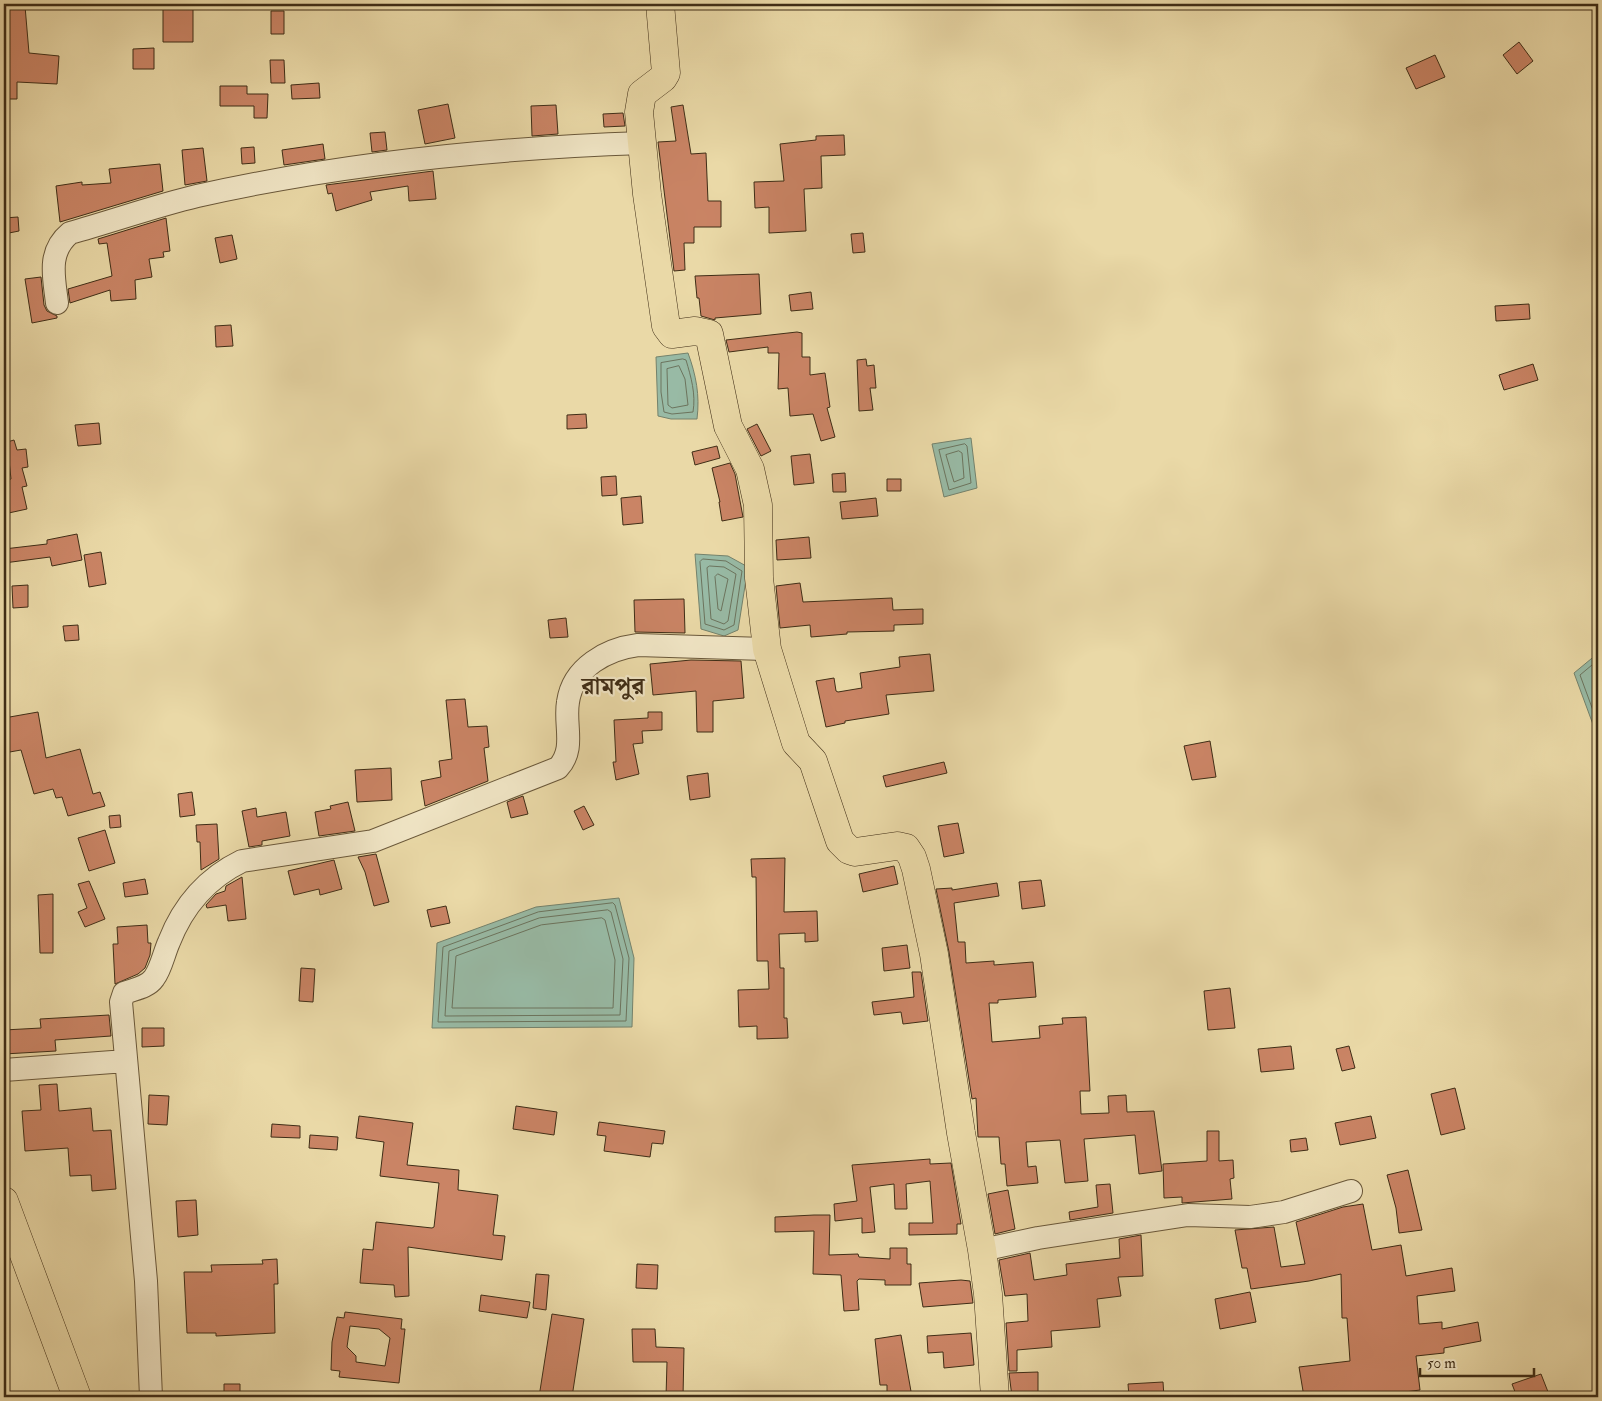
<svg xmlns="http://www.w3.org/2000/svg" width="1602" height="1401" font-family="'IM FELL Double Pica','Noto Serif Bengali',serif">
	<style>
		.water { fill: #98baa5; stroke: #74826c }
		.lines { fill: none; stroke-linecap: round; stroke-linejoin: round }
		.shore { stroke: #6c745e; stroke-width: 1 }
		.building { fill: #ca8465; stroke: #3f2d16; fill-rule: evenodd }
		.minor-casing { stroke: #6a583a; stroke-width: 24 }
		.major-casing { stroke: #3f2d16; stroke-width: 29 }
		.minor { stroke: #f1e6c6; stroke-width: 22 }
		.major { stroke: #ead9a7; stroke-width: 28 }
		.labels { text-anchor: middle; stroke-width: 4.5; stroke-linejoin: round; paint-order: stroke }
		.district-label { font-size: 24px; font-weight: bold; fill: #3f2d16; stroke: #f1e6c6 }
	</style>
	<rect width="100%" height="100%" fill="#ead9a7"/>
	<filter id="stains"><feTurbulence type="fractalNoise" baseFrequency=".004" numOctaves="4"/><feColorMatrix values="0 0 0 0 .2 0 0 0 0 .09 0 0 0 0 .02 0 0 0 .5 -.17"/></filter>
	<radialGradient id="worn" r=".72"><stop offset=".6" stop-color="#630" stop-opacity="0"/><stop offset="1" stop-color="#630" stop-opacity=".3"/></radialGradient>
	<path class="water" d="M 688,353 C 696,375 700,395 697,419 L 671,419 L 658,416 L 656,357 Z
		M 971,438 L 977,488 L 944,497 L 932,444 Z
		M 695,554 L 728,556 L 748,567 L 738,630 L 724,636 L 701,629 Z
		M 1597,654 L 1598,656 L 1598,738 L 1574,673 Z
		M 619,898 L 634,958 L 632,1027 L 432,1028 L 437,943 L 536,907 Z"/>
	<g class="lines">
		<path class="shore" d="M 683,359 L 686,360 C 691,377 696,394 693,412 L 672,414 L 664,412 L 661,392 L 661,363 Z
			M 679,366 L 685,379 L 688,405 L 672,408 L 668,405 L 667,369 Z
			M 965,444 L 967,446 L 971,483 L 949,490 L 939,450 Z
			M 959,451 L 962,453 L 964,478 L 954,482 L 946,455 Z
			M 703,559 L 726,561 L 742,571 L 734,625 L 724,630 L 705,624 L 700,562 Z
			M 710,566 L 724,567 L 736,574 L 728,621 L 724,624 L 711,619 L 707,568 Z
			M 718,574 L 728,579 L 721,611 L 718,609 L 715,577 Z
			M 1598,660 L 1580,675 L 1598,724
			M 613,903 L 615,905 L 629,958 L 626,1021 L 438,1022 L 443,947 L 538,912 Z
			M 608,910 L 611,912 L 623,959 L 620,1015 L 445,1016 L 449,951 L 539,918 Z
			M 602,918 L 605,920 L 615,960 L 613,1008 L 452,1008 L 456,956 L 541,925 Z"/>
	</g>
	<path class="building" d="M 25,6 L 29,53 L 59,56 L 57,84 L 17,82 L 17,99 L 4,99 L 4,8 Z
		M 163,8 L 193,8 L 193,42 L 163,42 Z
		M 271,11 L 284,11 L 284,34 L 271,34 Z
		M 1519,42 L 1533,61 L 1517,74 L 1503,55 Z
		M 154,48 L 154,69 L 133,69 L 133,49 Z
		M 1435,55 L 1445,77 L 1416,89 L 1406,68 Z
		M 270,60 L 284,60 L 285,83 L 271,83 Z
		M 319,83 L 320,98 L 292,99 L 291,85 Z
		M 220,86 L 247,86 L 247,94 L 268,94 L 267,118 L 254,118 L 254,106 L 220,106 Z
		M 448,104 L 455,138 L 425,144 L 418,110 Z
		M 556,105 L 558,134 L 532,136 L 531,106 Z
		M 683,105 L 691,154 L 706,153 L 708,201 L 721,201 L 721,227 L 694,227 L 694,243 L 684,243 L 685,270 L 674,271 L 658,142 L 676,141 L 671,107 Z
		M 623,113 L 625,126 L 604,127 L 603,114 Z
		M 385,132 L 387,150 L 372,152 L 370,133 Z
		M 844,135 L 845,155 L 821,156 L 822,188 L 804,189 L 806,231 L 769,233 L 769,207 L 755,208 L 754,182 L 784,181 L 780,144 L 816,140 L 816,136 Z
		M 323,144 L 325,159 L 284,165 L 282,150 Z
		M 254,147 L 255,163 L 242,164 L 241,148 Z
		M 203,148 L 207,181 L 185,185 L 182,150 Z
		M 160,164 L 163,191 L 60,222 L 56,186 L 82,182 L 82,185 L 111,183 L 109,169 Z
		M 433,171 L 436,199 L 409,201 L 408,186 L 370,192 L 372,200 L 336,211 L 332,193 L 328,194 L 326,185 Z
		M 18,217 L 19,231 L 4,234 L 4,218 Z
		M 166,218 L 170,251 L 163,252 L 164,257 L 149,259 L 152,277 L 135,280 L 136,299 L 111,301 L 110,290 L 70,303 L 68,289 L 112,276 L 107,243 L 99,244 L 98,239 Z
		M 863,233 L 865,252 L 853,253 L 851,234 Z
		M 232,235 L 237,259 L 220,263 L 215,238 Z
		M 759,274 L 761,314 L 715,318 L 715,320 L 701,316 L 699,298 L 697,298 L 695,276 Z
		M 41,277 L 44,305 L 47,311 L 57,316 L 57,318 L 32,323 L 25,279 Z
		M 811,292 L 813,309 L 791,311 L 789,295 Z
		M 1529,304 L 1530,319 L 1496,321 L 1495,306 Z
		M 231,325 L 233,346 L 216,347 L 215,326 Z
		M 797,332 L 802,333 L 802,357 L 810,357 L 810,375 L 825,373 L 830,407 L 827,408 L 835,437 L 821,441 L 813,414 L 790,416 L 788,388 L 778,389 L 779,353 L 768,353 L 768,347 L 729,352 L 726,340 Z
		M 866,359 L 867,366 L 874,365 L 876,388 L 870,388 L 873,410 L 859,411 L 857,360 Z
		M 1533,364 L 1538,380 L 1504,390 L 1499,375 Z
		M 586,414 L 587,428 L 567,429 L 567,415 Z
		M 99,423 L 101,444 L 78,446 L 75,425 Z
		M 757,424 L 771,451 L 761,456 L 747,429 Z
		M 14,440 L 17,450 L 26,449 L 28,467 L 22,468 L 27,486 L 22,487 L 27,509 L 4,514 L 4,481 L 11,479 L 7,442 Z
		M 717,446 L 720,458 L 695,465 L 692,452 Z
		M 810,454 L 814,483 L 794,485 L 791,456 Z
		M 730,463 L 735,474 L 743,517 L 722,521 L 719,502 L 720,502 L 712,468 Z
		M 845,473 L 846,492 L 833,492 L 832,474 Z
		M 616,476 L 617,495 L 602,496 L 601,477 Z
		M 887,479 L 901,479 L 901,491 L 887,491 Z
		M 641,496 L 643,523 L 623,525 L 621,498 Z
		M 876,498 L 878,516 L 842,519 L 840,502 Z
		M 77,534 L 82,560 L 52,566 L 50,557 L 4,563 L 4,549 L 47,544 L 47,540 Z
		M 809,537 L 811,558 L 777,560 L 776,540 Z
		M 101,552 L 106,584 L 89,587 L 84,555 Z
		M 800,583 L 803,602 L 892,598 L 893,610 L 923,609 L 923,624 L 894,625 L 894,631 L 847,632 L 847,634 L 811,637 L 810,625 L 780,628 L 776,586 Z
		M 28,585 L 28,607 L 13,608 L 12,586 Z
		M 684,599 L 685,633 L 635,632 L 634,600 Z
		M 566,618 L 568,637 L 550,638 L 548,620 Z
		M 78,625 L 79,640 L 65,641 L 63,626 Z
		M 930,654 L 934,691 L 886,695 L 889,714 L 845,721 L 845,723 L 826,727 L 816,681 L 834,678 L 836,691 L 838,692 L 862,688 L 860,673 L 900,667 L 899,657 Z
		M 691,660 L 741,661 L 744,698 L 713,701 L 713,732 L 697,732 L 696,691 L 653,695 L 650,664 Z
		M 465,699 L 468,727 L 487,726 L 489,747 L 484,748 L 488,781 L 425,806 L 421,781 L 441,777 L 439,761 L 452,759 L 446,700 Z
		M 38,712 L 46,758 L 80,749 L 93,794 L 100,792 L 105,806 L 68,816 L 62,797 L 56,798 L 53,789 L 34,794 L 21,750 L 4,753 L 4,718 Z
		M 648,712 L 662,712 L 662,730 L 642,731 L 643,743 L 633,744 L 639,774 L 616,780 L 613,762 L 616,762 L 614,720 L 648,718 Z
		M 1210,741 L 1216,777 L 1192,780 L 1184,746 Z
		M 944,762 L 947,773 L 886,787 L 883,776 Z
		M 391,768 L 392,800 L 357,802 L 355,770 Z
		M 708,773 L 710,797 L 690,800 L 687,776 Z
		M 192,792 L 195,815 L 180,817 L 178,794 Z
		M 523,796 L 528,814 L 511,818 L 507,802 Z
		M 348,802 L 355,831 L 319,836 L 315,812 L 331,809 L 330,806 Z
		M 584,806 L 594,825 L 583,830 L 574,811 Z
		M 256,808 L 257,817 L 286,812 L 290,836 L 262,841 L 262,845 L 249,847 L 242,811 Z
		M 120,815 L 121,827 L 110,828 L 109,816 Z
		M 958,823 L 964,853 L 944,857 L 938,826 Z
		M 217,824 L 219,859 L 201,870 L 200,842 L 197,842 L 196,825 Z
		M 105,830 L 115,863 L 89,871 L 78,838 Z
		M 376,854 L 389,902 L 374,906 L 365,872 L 358,857 Z
		M 785,858 L 784,912 L 817,911 L 818,941 L 805,942 L 805,933 L 779,934 L 780,968 L 784,968 L 784,1018 L 787,1018 L 788,1038 L 757,1039 L 757,1026 L 739,1027 L 738,990 L 769,989 L 768,961 L 757,961 L 756,877 L 752,877 L 751,859 Z
		M 334,860 L 342,889 L 320,895 L 319,889 L 294,895 L 288,871 Z
		M 894,866 L 898,884 L 863,892 L 859,874 Z
		M 242,877 L 246,919 L 228,921 L 226,905 L 207,908 L 206,905 L 216,894 L 225,891 L 226,886 Z
		M 145,879 L 148,894 L 125,897 L 123,883 Z
		M 1041,880 L 1045,906 L 1022,909 L 1019,882 Z
		M 89,881 L 105,919 L 85,927 L 78,912 L 87,908 L 78,884 Z
		M 997,883 L 999,896 L 954,903 L 958,942 L 965,942 L 966,963 L 994,961 L 994,965 L 1033,962 L 1036,997 L 998,1000 L 998,1003 L 989,1003 L 992,1042 L 1040,1038 L 1039,1026 L 1063,1024 L 1062,1018 L 1086,1017 L 1090,1091 L 1080,1091 L 1081,1114 L 1109,1113 L 1108,1096 L 1126,1095 L 1127,1112 L 1154,1111 L 1162,1171 L 1139,1174 L 1135,1135 L 1084,1139 L 1088,1181 L 1065,1183 L 1060,1140 L 1026,1142 L 1028,1167 L 1036,1166 L 1038,1183 L 1007,1186 L 1005,1164 L 1001,1164 L 999,1137 L 978,1137 L 976,1098 L 972,1099 L 949,952 L 936,889 L 952,888 L 952,890 Z
		M 53,894 L 53,953 L 40,953 L 38,895 Z
		M 446,906 L 450,923 L 431,927 L 427,910 Z
		M 147,925 L 148,943 L 151,943 L 150,955 L 145,968 L 138,974 L 115,984 L 113,944 L 118,944 L 117,927 Z
		M 907,945 L 910,968 L 884,971 L 882,948 Z
		M 301,968 L 315,969 L 313,1002 L 299,1001 Z
		M 912,972 L 921,972 L 928,1021 L 903,1024 L 901,1012 L 874,1015 L 872,1002 L 914,997 Z
		M 1230,988 L 1235,1028 L 1208,1030 L 1204,991 Z
		M 109,1015 L 111,1036 L 55,1040 L 56,1051 L 4,1054 L 4,1030 L 41,1028 L 40,1019 Z
		M 142,1028 L 164,1028 L 164,1046 L 142,1047 Z
		M 1291,1046 L 1294,1069 L 1261,1072 L 1258,1049 Z
		M 1349,1046 L 1355,1068 L 1342,1071 L 1336,1049 Z
		M 57,1084 L 59,1111 L 91,1108 L 93,1131 L 111,1130 L 116,1189 L 92,1191 L 91,1175 L 70,1176 L 68,1148 L 25,1151 L 22,1111 L 41,1110 L 39,1085 Z
		M 1455,1088 L 1465,1129 L 1441,1135 L 1431,1094 Z
		M 149,1095 L 169,1096 L 167,1125 L 148,1124 Z
		M 516,1106 L 557,1112 L 554,1135 L 513,1129 Z
		M 359,1116 L 413,1123 L 407,1165 L 459,1170 L 458,1190 L 498,1195 L 493,1235 L 505,1236 L 502,1260 L 408,1247 L 409,1296 L 395,1297 L 394,1285 L 360,1283 L 363,1249 L 373,1250 L 376,1222 L 432,1228 L 434,1227 L 439,1183 L 380,1176 L 384,1142 L 356,1138 Z
		M 1371,1116 L 1376,1138 L 1340,1145 L 1335,1123 Z
		M 599,1122 L 665,1131 L 663,1144 L 652,1143 L 650,1157 L 604,1151 L 606,1136 L 597,1135 Z
		M 272,1124 L 300,1126 L 300,1138 L 271,1137 Z
		M 1207,1131 L 1219,1131 L 1219,1161 L 1233,1160 L 1234,1178 L 1230,1179 L 1232,1199 L 1182,1203 L 1182,1197 L 1164,1198 L 1163,1164 L 1207,1161 Z
		M 310,1135 L 338,1137 L 337,1150 L 309,1148 Z
		M 1306,1138 L 1308,1150 L 1291,1152 L 1290,1140 Z
		M 930,1159 L 930,1164 L 951,1163 L 961,1224 L 957,1224 L 957,1234 L 909,1235 L 909,1223 L 933,1223 L 930,1181 L 906,1184 L 907,1209 L 895,1209 L 894,1184 L 870,1187 L 875,1232 L 862,1233 L 862,1218 L 835,1221 L 834,1204 L 857,1201 L 852,1165 Z
		M 1408,1170 L 1422,1230 L 1399,1233 L 1396,1208 L 1387,1175 Z
		M 1110,1184 L 1113,1213 L 1070,1220 L 1069,1212 L 1098,1207 L 1096,1185 Z
		M 1008,1190 L 1015,1229 L 995,1234 L 988,1194 Z
		M 196,1200 L 198,1235 L 178,1237 L 176,1201 Z
		M 1363,1204 L 1372,1250 L 1401,1245 L 1406,1276 L 1452,1268 L 1455,1291 L 1417,1296 L 1419,1324 L 1442,1322 L 1442,1329 L 1478,1322 L 1481,1341 L 1444,1348 L 1444,1353 L 1416,1356 L 1420,1390 L 1389,1394 L 1389,1397 L 1304,1397 L 1299,1367 L 1350,1361 L 1347,1318 L 1342,1318 L 1341,1274 L 1309,1281 L 1251,1289 L 1247,1268 L 1242,1268 L 1235,1230 L 1274,1227 L 1281,1267 L 1305,1264 L 1296,1222 L 1343,1207 Z
		M 814,1215 L 830,1215 L 829,1255 L 858,1254 L 859,1257 L 890,1259 L 890,1248 L 907,1248 L 907,1264 L 911,1264 L 911,1285 L 885,1285 L 885,1280 L 859,1279 L 857,1281 L 859,1310 L 844,1311 L 841,1275 L 813,1274 L 814,1231 L 775,1232 L 775,1217 Z
		M 1141,1235 L 1143,1276 L 1118,1277 L 1121,1296 L 1097,1299 L 1100,1327 L 1051,1331 L 1052,1347 L 1017,1350 L 1017,1371 L 1009,1371 L 1006,1323 L 1028,1321 L 1027,1294 L 1005,1296 L 999,1260 L 1030,1253 L 1034,1280 L 1067,1275 L 1066,1264 L 1120,1258 L 1119,1239 Z
		M 277,1259 L 278,1284 L 274,1284 L 275,1333 L 216,1336 L 216,1333 L 187,1333 L 184,1272 L 212,1272 L 211,1265 L 263,1264 L 262,1260 Z
		M 637,1264 L 658,1265 L 657,1289 L 636,1288 Z
		M 536,1274 L 549,1275 L 546,1310 L 533,1308 Z
		M 961,1280 L 970,1281 L 973,1303 L 923,1307 L 919,1283 Z
		M 1250,1292 L 1256,1322 L 1220,1329 L 1215,1299 Z
		M 481,1295 L 530,1302 L 527,1318 L 479,1311 Z
		M 345,1312 L 402,1319 L 401,1329 L 405,1329 L 399,1383 L 339,1377 L 340,1371 L 331,1370 L 332,1342 L 337,1317 L 344,1318 ZM 350,1326 L 379,1329 L 390,1338 L 385,1366 L 356,1362 L 356,1356 L 347,1347 Z
		M 552,1314 L 584,1319 L 572,1397 L 539,1397 Z
		M 632,1329 L 655,1329 L 656,1347 L 684,1348 L 683,1397 L 666,1397 L 667,1362 L 633,1362 Z
		M 971,1333 L 974,1365 L 944,1368 L 943,1352 L 928,1353 L 927,1336 Z
		M 901,1335 L 912,1397 L 887,1397 L 887,1385 L 880,1385 L 875,1339 Z
		M 1038,1372 L 1038,1397 L 1012,1397 L 1009,1373 Z
		M 1541,1374 L 1550,1397 L 1517,1397 L 1512,1384 Z
		M 1163,1382 L 1164,1397 L 1129,1397 L 1128,1384 Z
		M 224,1384 L 240,1384 L 240,1397 L 224,1397 Z"/>
	<g class="lines">
		<g class="minor-casing">
			<path id="minor" d="M 57,303 C 54,277 47,252 70,233 C 113,221 155,206 197,196 C 344,163 493,148 643,143
				M 4,1070 L 126,1061
				M 982,1250 L 1038,1238 L 1188,1215 L 1250,1217 L 1284,1212 L 1351,1191
				M 151,1397 L 146,1281 L 121,1002 L 124,993 C 134,989 147,988 154,978 C 161,969 164,953 169,942 C 183,906 207,878 242,861 L 373,841 L 558,768 C 576,749 564,725 568,702 C 573,667 607,649 638,645 L 767,649"/>
		</g>
		<g class="major-casing">
			<path id="major" d="M 660,4 L 666,73 L 663,78 L 642,94 L 639,112 L 647,194 L 666,326 L 672,334 L 695,331 L 709,334 L 728,426 L 750,469 L 758,505 L 759,578 L 767,649 L 796,743 L 813,761 L 840,841 L 849,850 L 855,852 L 897,846 L 906,848 L 912,857 L 916,869 L 934,954 L 961,1133 L 982,1250 L 988,1294 L 995,1397
				M 4,1201 L 77,1397"/>
		</g>
		<use href="#minor" class="minor"/>
		<use href="#major" class="major"/>
	</g>
	<g class="labels">
		<g class="district-label">
			<text x="613" y="694">রামপুর</text>
		</g>
	</g>
	<rect width="1602" height="1401" fill="none" stroke="#ead9a7" stroke-width="20"/>
	<rect x="5" y="5" width="1592" height="1391" fill="none" stroke="#3f2d16" stroke-width="2.5"/>
	<rect x="10" y="10" width="1582" height="1381" fill="none" stroke="#3f2d16"/>
	<path d="M1420 1368v8h114v-8" fill="none" stroke="#3f2d16" stroke-width="2.5"/>
	<text x="1427" y="1368" font-size="15" fill="#3f2d16" stroke="#f1e6c6" stroke-width="4" paint-order="stroke">50 m</text>
	<rect width="100%" height="100%" filter="url(#stains)"/>
	<rect width="100%" height="100%" fill="url(#worn)"/>
</svg>
